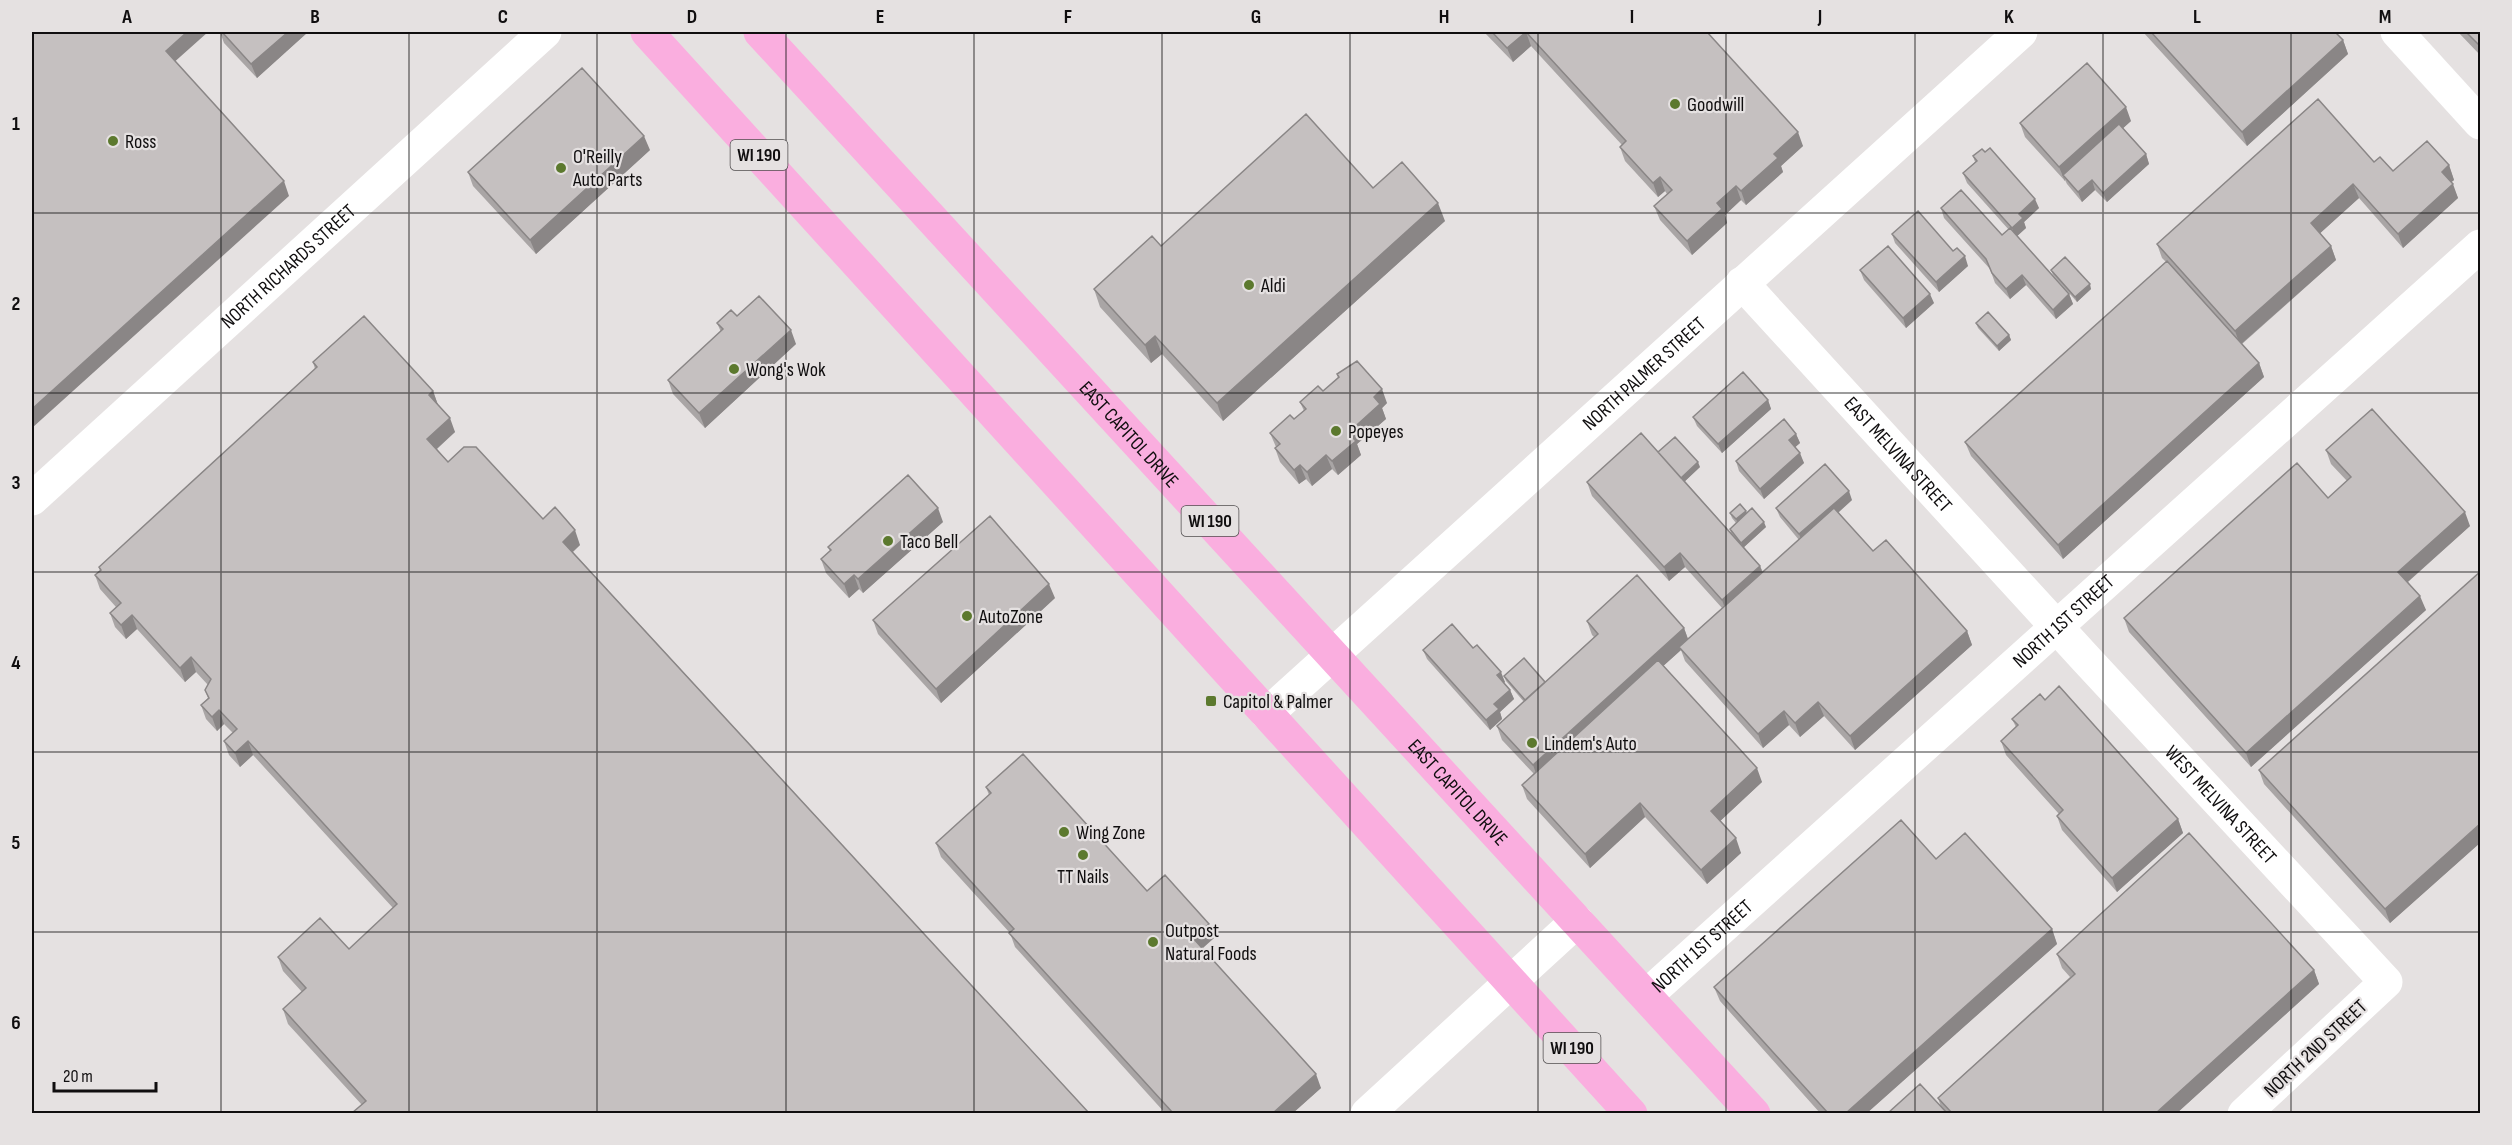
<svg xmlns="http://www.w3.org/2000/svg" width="2512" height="1145" font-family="'Sofia Sans Condensed',sans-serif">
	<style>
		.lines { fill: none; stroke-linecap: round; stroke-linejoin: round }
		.street { stroke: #fff; stroke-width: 33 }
		.primary { stroke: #faaedf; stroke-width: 33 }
		.wall { fill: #a9a5a5 }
		.shaded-wall { fill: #8a8686 }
		.building { fill: #c5c0c0; stroke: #8a8686; stroke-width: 1.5 }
		.grid { fill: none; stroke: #100e0f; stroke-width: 1.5; stroke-opacity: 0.55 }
		.poi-dot { fill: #5c792e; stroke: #e5e1e1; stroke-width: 2 }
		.labels { text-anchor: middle; stroke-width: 4.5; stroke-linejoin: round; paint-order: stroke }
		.shield { fill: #e5e1e1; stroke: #504d4e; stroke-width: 1.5 }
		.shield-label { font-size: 18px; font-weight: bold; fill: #100e0f }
		.poi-label { font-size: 20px; fill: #100e0f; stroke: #e5e1e1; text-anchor: start }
		.street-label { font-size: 20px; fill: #100e0f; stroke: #e5e1e1 }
		.neatline { fill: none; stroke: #100e0f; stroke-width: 2 }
		.grid-label { font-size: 20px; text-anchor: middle; font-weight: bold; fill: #100e0f }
	</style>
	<rect width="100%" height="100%" fill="#e5e1e1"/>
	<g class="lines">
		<g class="street">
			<path d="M 2397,32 L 2480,123"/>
			<path id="s1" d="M 1742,283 L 2086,659 L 2386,982 L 2244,1114"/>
			<path id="s2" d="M 32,499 L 545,32"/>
			<path id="s3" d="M 1267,714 L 2021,32"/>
			<path id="s4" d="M 1646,996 L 2480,246"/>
			<path d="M 1367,1114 L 1577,921"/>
		</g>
		<g class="primary">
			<path d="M 647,32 L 1631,1114"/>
			<path id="s5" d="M 760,32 L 1754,1114"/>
		</g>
	</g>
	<path class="wall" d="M 220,32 L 308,32 L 257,78 L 224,43 Z
		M 1484,32 L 1707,32 L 1803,146 L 1781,166 L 1783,172 L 1746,205 L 1741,200 L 1725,215 L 1727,223 L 1692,255 L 1660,220 L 1654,206 L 1667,194 L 1665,191 L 1658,197 L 1625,161 L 1620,147 L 1622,145 L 1531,46 L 1513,62 Z
		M 2143,32 L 2335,32 L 2343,40 L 2348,54 L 2247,146 Z
		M 2458,32 L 2481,32 L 2481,56 Z
		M 2131,121 L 2123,128 L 2146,154 L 2149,164 L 2107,202 L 2095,190 L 2082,202 L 2067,184 L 2065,180 L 2065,181 L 2025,137 L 2020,123 Z
		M 650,150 L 536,254 L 473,186 L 468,172 Z
		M 1973,156 L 2039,208 L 2024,222 L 2026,228 L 2017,236 L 2069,294 L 2073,304 L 2056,319 L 2026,285 L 2010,299 L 1995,283 L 1990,269 L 1944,218 L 1941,208 L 2002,235 L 2009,230 L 1967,183 L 1963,173 L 1975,162 Z
		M 2374,162 L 2393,171 L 2449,165 L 2454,180 L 2451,182 L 2458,198 L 2403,248 L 2359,198 L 2320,233 L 2331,246 L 2336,260 L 2242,344 L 2259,363 L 2264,377 L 2063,559 L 1971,456 L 1965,442 L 2166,262 L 2162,258 L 2157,244 Z
		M 1373,188 L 1445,221 L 1223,421 L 1162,354 L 1151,363 L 1100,307 L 1094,289 L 1161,246 Z
		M 1892,234 L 1953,251 L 1968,266 L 1939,292 L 1895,243 Z
		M 1860,270 L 1934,303 L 1906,328 L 1864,280 Z
		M 2051,270 L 2091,289 L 2077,302 L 2053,275 Z
		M 737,316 L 796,344 L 705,428 L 673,394 L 668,380 L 721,332 L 717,323 Z
		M 1976,323 L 2009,335 L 2011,340 L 1999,351 L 1978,328 Z
		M 313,362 L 433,391 L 438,405 L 455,432 L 437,449 L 448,462 L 543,519 L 580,545 L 573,552 L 1089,1113 L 362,1105 L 288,1024 L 283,1009 L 302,992 L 283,971 L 278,957 L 349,949 L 393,908 L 253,755 L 240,767 L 229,755 L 224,741 L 233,733 L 224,724 L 217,731 L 206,719 L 201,705 L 208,698 L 205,690 L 208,685 L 196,672 L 185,682 L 137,629 L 126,639 L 115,627 L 110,613 L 116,607 L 100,589 L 95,575 L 100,571 L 99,567 L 315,369 Z
		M 1337,374 L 1387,403 L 1382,408 L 1386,419 L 1357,444 L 1361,455 L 1338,475 L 1332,469 L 1312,486 L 1306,479 L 1299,484 L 1280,462 L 1275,448 L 1276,447 L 1270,433 L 1294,419 L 1304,411 L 1300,402 L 1323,391 L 1338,378 Z
		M 1768,400 L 1771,409 L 1722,453 L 1697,426 L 1693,417 Z
		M 1796,434 L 1800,443 L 1795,447 L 1804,463 L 1764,499 L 1739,471 L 1736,461 Z
		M 2326,450 L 2470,526 L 2408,582 L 2426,610 L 2251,767 L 2129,632 L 2124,618 L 2328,498 L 2347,481 L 2331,464 Z
		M 1658,452 L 1700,467 L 1685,481 L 1731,533 L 1730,529 L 1736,523 L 1732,518 L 1730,513 L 1746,511 L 1747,514 L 1766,527 L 1744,547 L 1760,566 L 1763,572 L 1799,540 L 1780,517 L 1776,508 L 1852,500 L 1838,513 L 1873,551 L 1967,631 L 1972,645 L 1855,750 L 1824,716 L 1800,737 L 1789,725 L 1763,748 L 1685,661 L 1681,650 L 1663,666 L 1762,782 L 1720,821 L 1741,853 L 1707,884 L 1645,817 L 1590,868 L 1527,799 L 1522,785 L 1534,774 L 1502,740 L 1497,726 L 1524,702 L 1506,681 L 1504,676 L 1545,682 L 1594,637 L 1592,635 L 1587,621 L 1684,628 L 1688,639 L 1722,608 L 1685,567 L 1669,581 L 1592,496 L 1587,482 Z
		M 943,522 L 863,593 L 859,589 L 849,598 L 826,573 L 821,559 L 830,551 L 828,547 Z
		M 2481,571 L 2481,842 L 2390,923 L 2264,784 L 2259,770 Z
		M 1055,598 L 941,703 L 878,634 L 873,620 Z
		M 1473,648 L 1505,682 L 1504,683 L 1510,690 L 1514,699 L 1500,712 L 1502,719 L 1490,730 L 1427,659 L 1423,650 Z
		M 2045,700 L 2178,819 L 2183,833 L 2117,892 L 2062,830 L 2057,816 L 2059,814 L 2006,755 L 2001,741 L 2016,727 L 2012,719 Z
		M 986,787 L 1147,891 L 1214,938 L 1202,949 L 1321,1088 L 1293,1113 L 1165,1113 L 1015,947 L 1010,933 L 941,857 L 936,843 L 989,795 Z
		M 1936,859 L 2052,929 L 2057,944 L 1867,1113 L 1820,1113 L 1720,1001 L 1714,987 Z
		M 2057,954 L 2314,970 L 2319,984 L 2177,1113 L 1888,1113 L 1941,1107 L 1938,1098 L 2070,977 L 2062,968 Z"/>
	<path class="shaded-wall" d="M 187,32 L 208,32 L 171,65 L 166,51 Z
		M 288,32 L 308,32 L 257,78 L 251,64 Z
		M 1526,32 L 1531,46 L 1513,62 L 1507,48 Z
		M 2343,40 L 2348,54 L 2247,146 L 2242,132 Z
		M 2126,107 L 2131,121 L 2067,179 L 2063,175 L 2065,180 L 2065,181 L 2059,167 Z
		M 1798,132 L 1803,146 L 1781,166 L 1783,172 L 1746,205 L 1741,191 L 1774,154 Z
		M 644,136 L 650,150 L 536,254 L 530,240 Z
		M 2146,154 L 2149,164 L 2107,202 L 2103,193 Z
		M 2449,165 L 2454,180 L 2447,186 L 2442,172 Z
		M 1660,177 L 1665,191 L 1658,197 L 1653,183 Z
		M 2092,180 L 2095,190 L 2082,202 L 2078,192 Z
		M 284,181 L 289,196 L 32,428 L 32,409 Z
		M 2353,184 L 2359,198 L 2316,237 L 2311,223 Z
		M 2453,184 L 2458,198 L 2403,248 L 2398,234 Z
		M 1736,186 L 1741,200 L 1725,215 L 1727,223 L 1692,255 L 1687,241 L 1717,203 Z
		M 2035,199 L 2039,208 L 2024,222 L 2026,228 L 2015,238 L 2012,228 L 2019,214 Z
		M 1438,203 L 1445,221 L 1223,421 L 1217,403 Z
		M 2331,246 L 2336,260 L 2240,345 L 2235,331 Z
		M 1965,256 L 1968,266 L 1939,292 L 1936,282 Z
		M 2022,275 L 2026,285 L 2010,299 L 2006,289 Z
		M 2090,284 L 2091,289 L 2077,302 L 2075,297 Z
		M 1930,294 L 1934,303 L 1906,328 L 1903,318 Z
		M 2069,294 L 2073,304 L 2056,319 L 2053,310 Z
		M 791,330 L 796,344 L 705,428 L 699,413 Z
		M 2009,335 L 2011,340 L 1999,351 L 1997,346 Z
		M 1155,336 L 1162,354 L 1151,363 L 1145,345 Z
		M 2259,363 L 2264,377 L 2063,559 L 2058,545 Z
		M 1382,389 L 1387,403 L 1382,408 L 1386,419 L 1357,444 L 1361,455 L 1338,475 L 1332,461 L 1348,433 L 1374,397 Z
		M 433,391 L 438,405 L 429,395 Z
		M 1768,400 L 1771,409 L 1722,453 L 1718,444 Z
		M 450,418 L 455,432 L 432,453 L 427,439 Z
		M 1796,434 L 1800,443 L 1792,450 L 1789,440 Z
		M 1800,453 L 1804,463 L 1764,499 L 1760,489 Z
		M 1326,455 L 1332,469 L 1312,486 L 1307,472 Z
		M 1698,462 L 1700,467 L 1682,484 L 1680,479 Z
		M 1300,465 L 1306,479 L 1299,484 L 1294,470 Z
		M 1849,491 L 1852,500 L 1803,544 L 1799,534 Z
		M 938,508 L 943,522 L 863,593 L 858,579 Z
		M 1746,511 L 1747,516 L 1738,524 L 1736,519 Z
		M 2465,512 L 2470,526 L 2403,586 L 2398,572 Z
		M 1764,522 L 1766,527 L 1743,548 L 1741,543 Z
		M 575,530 L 580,545 L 568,556 L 563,542 Z
		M 1680,553 L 1685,567 L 1669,581 L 1664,567 Z
		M 1760,566 L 1765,580 L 1727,614 L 1722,600 Z
		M 854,575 L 859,589 L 849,598 L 844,584 Z
		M 1049,584 L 1055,598 L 941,703 L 936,689 Z
		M 2420,596 L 2426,610 L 2251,767 L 2246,753 Z
		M 132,615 L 137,629 L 126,639 L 121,625 Z
		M 1684,628 L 1689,642 L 1679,647 L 1681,650 L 1538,779 L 1533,765 Z
		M 1967,631 L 1972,645 L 1855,750 L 1850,736 Z
		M 191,657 L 196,672 L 185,682 L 180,668 Z
		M 1501,672 L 1505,682 L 1501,685 L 1497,675 Z
		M 1510,690 L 1514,699 L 1500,712 L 1502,719 L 1490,730 L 1486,720 L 1494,704 Z
		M 1818,702 L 1824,716 L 1800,737 L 1795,723 Z
		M 219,710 L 224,724 L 217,731 L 212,717 Z
		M 1784,711 L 1789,725 L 1763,748 L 1758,734 Z
		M 248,741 L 253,755 L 240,767 L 235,753 Z
		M 1757,768 L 1762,782 L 1716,825 L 1711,811 Z
		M 1640,803 L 1645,817 L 1590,868 L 1585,854 Z
		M 2178,819 L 2183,833 L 2117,892 L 2112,878 Z
		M 2481,823 L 2481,842 L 2390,923 L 2385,909 Z
		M 1736,838 L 1741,853 L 1707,884 L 1701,870 Z
		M 1209,924 L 1214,938 L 1198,952 L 1193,938 Z
		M 2052,929 L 2057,944 L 1867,1113 L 1846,1113 Z
		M 2314,970 L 2319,984 L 2177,1113 L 2156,1113 Z
		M 1316,1074 L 1321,1088 L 1293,1113 L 1273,1113 Z"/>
	<path class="building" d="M 32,32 L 187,32 L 166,51 L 284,181 L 32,409 Z
		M 222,32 L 288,32 L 251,64 Z
		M 1492,32 L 1526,32 L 1507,48 Z
		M 1526,32 L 1707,32 L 1798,132 L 1774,154 L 1778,158 L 1741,191 L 1736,186 L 1717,203 L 1722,209 L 1687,241 L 1654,206 L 1672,190 L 1660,177 L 1653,183 L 1620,147 L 1626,141 Z
		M 2151,32 L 2335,32 L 2343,40 L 2242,132 Z
		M 2466,32 L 2481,32 L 2481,47 Z
		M 2087,63 L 2126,107 L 2059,167 L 2020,123 Z
		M 582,68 L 644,136 L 530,240 L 468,172 Z
		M 2318,99 L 2374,162 L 2380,157 L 2393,171 L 2427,141 L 2449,165 L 2442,172 L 2453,184 L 2398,234 L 2353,184 L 2311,223 L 2331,246 L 2235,331 L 2157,244 Z
		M 1306,114 L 1373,188 L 1402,162 L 1438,203 L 1217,403 L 1155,336 L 1145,345 L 1094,289 L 1152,236 L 1161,246 Z
		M 2119,124 L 2146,154 L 2103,193 L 2092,180 L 2078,192 L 2063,175 Z
		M 1990,148 L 2035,199 L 2019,214 L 2023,218 L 2012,228 L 1963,173 L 1977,161 L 1973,156 L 1982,149 L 1985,152 Z
		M 1961,190 L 2002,235 L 2010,228 L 2069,294 L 2053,310 L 2022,275 L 2006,289 L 1992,273 L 1986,259 L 1941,208 Z
		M 1918,211 L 1953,251 L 1957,248 L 1965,256 L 1936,282 L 1892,234 Z
		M 1888,246 L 1930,294 L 1903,318 L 1860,270 Z
		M 2065,257 L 2090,284 L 2075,297 L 2051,270 Z
		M 2167,261 L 2259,363 L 2058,545 L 1965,442 Z
		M 759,296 L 791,330 L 699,413 L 668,380 L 723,329 L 717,323 L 731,310 L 737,316 Z
		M 1988,312 L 2009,335 L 1997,346 L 1976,323 Z
		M 364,316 L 433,391 L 429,395 L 450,418 L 427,439 L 448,462 L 464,447 L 476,447 L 543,519 L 555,507 L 575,530 L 563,542 L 1089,1113 L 352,1113 L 366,1101 L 283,1009 L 306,988 L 278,957 L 320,918 L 349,949 L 397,904 L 248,741 L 235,753 L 224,741 L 237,729 L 219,710 L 212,717 L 201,705 L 209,698 L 205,690 L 211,679 L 191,657 L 180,668 L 132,615 L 121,625 L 110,613 L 121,603 L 95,575 L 101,570 L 99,567 L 317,367 L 313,362 Z
		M 1357,361 L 1382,389 L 1374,397 L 1380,404 L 1348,433 L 1356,441 L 1332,461 L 1326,455 L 1307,472 L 1300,465 L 1294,470 L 1275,448 L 1280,444 L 1270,433 L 1290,415 L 1294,419 L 1306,409 L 1300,402 L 1318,386 L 1323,391 L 1339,377 L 1337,374 Z
		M 1743,372 L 1768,400 L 1718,444 L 1693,417 Z
		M 2372,409 L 2465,512 L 2398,572 L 2420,596 L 2246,753 L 2124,618 L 2297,463 L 2328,498 L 2351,477 L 2326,450 Z
		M 1784,419 L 1796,434 L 1789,440 L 1800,453 L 1760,489 L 1736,461 Z
		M 1641,433 L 1760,566 L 1722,600 L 1680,553 L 1664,567 L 1587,482 Z
		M 1675,437 L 1698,462 L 1681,478 L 1658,452 Z
		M 1825,464 L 1849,491 L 1799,534 L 1776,508 Z
		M 908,475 L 938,508 L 858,579 L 854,575 L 844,584 L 821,559 L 831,550 L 828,547 Z
		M 1740,504 L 1746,511 L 1736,519 L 1730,513 Z
		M 1752,508 L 1764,522 L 1741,543 L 1730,529 Z
		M 1834,508 L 1873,551 L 1886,540 L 1967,631 L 1850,736 L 1818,702 L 1795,723 L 1784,711 L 1758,734 L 1679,647 Z
		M 990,516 L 1049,584 L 936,689 L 873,620 Z
		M 2481,571 L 2481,823 L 2385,909 L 2259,770 Z
		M 1637,575 L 1684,628 L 1533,765 L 1497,726 L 1598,634 L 1587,621 Z
		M 1452,624 L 1473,648 L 1477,645 L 1501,672 L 1497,675 L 1510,690 L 1494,704 L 1499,709 L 1486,720 L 1423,650 Z
		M 1524,658 L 1545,682 L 1525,700 L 1504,676 Z
		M 1658,660 L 1757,768 L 1711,811 L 1736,838 L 1701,870 L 1640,803 L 1585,854 L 1522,785 Z
		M 2059,686 L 2178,819 L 2112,878 L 2057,816 L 2063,810 L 2001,741 L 2018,725 L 2012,719 L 2040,694 L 2045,700 Z
		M 1023,754 L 1147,891 L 1165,875 L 1209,924 L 1193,938 L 1316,1074 L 1273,1113 L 1173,1113 L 1009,933 L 1014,929 L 936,843 L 991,793 L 986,787 Z
		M 1901,820 L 1936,859 L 1965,833 L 2052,929 L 1846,1113 L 1828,1113 L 1714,987 Z
		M 2189,833 L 2314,970 L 2156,1113 L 1952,1113 L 1938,1098 L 2075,974 L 2057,954 Z
		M 1920,1084 L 1947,1113 L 1888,1113 Z"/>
	<path class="grid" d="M 221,32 L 221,1114M 409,32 L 409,1114M 597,32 L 597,1114M 786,32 L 786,1114M 974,32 L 974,1114M 1162,32 L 1162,1114M 1350,32 L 1350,1114M 1538,32 L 1538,1114M 1726,32 L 1726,1114M 1915,32 L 1915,1114M 2103,32 L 2103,1114M 2291,32 L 2291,1114M 32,213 L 2480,213M 32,393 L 2480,393M 32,572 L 2480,572M 32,752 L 2480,752M 32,932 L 2480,932"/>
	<g class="poi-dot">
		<circle cx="1675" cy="104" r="6"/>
		<circle cx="113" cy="141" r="6"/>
		<circle cx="561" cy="168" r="6"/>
		<circle cx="1249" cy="285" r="6"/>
		<circle cx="734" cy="369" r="6"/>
		<circle cx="1336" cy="431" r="6"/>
		<circle cx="888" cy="541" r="6"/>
		<circle cx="967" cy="616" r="6"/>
		<rect x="1205" y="695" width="12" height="12" rx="3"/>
		<circle cx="1532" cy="743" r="6"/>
		<circle cx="1064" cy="832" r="6"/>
		<circle cx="1083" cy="855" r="6"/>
		<circle cx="1153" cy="942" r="6"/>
	</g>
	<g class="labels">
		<g class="shield">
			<rect x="730.5" y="140" width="57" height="30" rx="4.5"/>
			<rect x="1181.5" y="506" width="57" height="30" rx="4.5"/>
			<rect x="1543.5" y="1033" width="57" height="30" rx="4.5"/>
		</g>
		<g class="shield-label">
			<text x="759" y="161">WI 190</text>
			<text x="1210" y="527">WI 190</text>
			<text x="1572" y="1054">WI 190</text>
		</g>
		<g class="poi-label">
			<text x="1687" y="111">Goodwill</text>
			<text x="125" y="148">Ross</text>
			<text x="573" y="163">O'Reilly<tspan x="573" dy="23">Auto Parts</tspan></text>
			<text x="1261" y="292">Aldi</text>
			<text x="746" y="376">Wong's Wok</text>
			<text x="1348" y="438">Popeyes</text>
			<text x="900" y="548">Taco Bell</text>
			<text x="979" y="623">AutoZone</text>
			<text x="1223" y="708">Capitol &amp; Palmer</text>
			<text x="1544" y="750">Lindem's Auto</text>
			<text x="1076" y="839">Wing Zone</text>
			<text x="1083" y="883" text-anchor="middle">TT Nails</text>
			<text x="1165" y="937">Outpost<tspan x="1165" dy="23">Natural Foods</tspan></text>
		</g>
		<g class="street-label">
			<text dy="7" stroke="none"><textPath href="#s2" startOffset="346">NORTH RICHARDS STREET</textPath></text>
			<text dy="7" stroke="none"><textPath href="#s3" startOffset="508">NORTH PALMER STREET</textPath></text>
			<text dy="7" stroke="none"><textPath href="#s5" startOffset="546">EAST CAPITOL DRIVE</textPath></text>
			<text dy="7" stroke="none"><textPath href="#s1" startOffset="232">EAST MELVINA STREET</textPath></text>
			<text dy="7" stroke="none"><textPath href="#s4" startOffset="561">NORTH 1ST STREET</textPath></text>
			<text dy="7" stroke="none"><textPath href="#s5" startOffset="1032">EAST CAPITOL DRIVE</textPath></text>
			<text dy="7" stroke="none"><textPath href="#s1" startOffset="708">WEST MELVINA STREET</textPath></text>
			<text dy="7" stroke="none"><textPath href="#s4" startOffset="75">NORTH 1ST STREET</textPath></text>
			<text transform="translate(2315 1048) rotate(-43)" y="7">NORTH 2ND STREET</text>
		</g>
	</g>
	<rect width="2512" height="1145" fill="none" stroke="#e5e1e1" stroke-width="66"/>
	<path d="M54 1082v9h102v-9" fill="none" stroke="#100e0f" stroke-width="3"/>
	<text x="63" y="1082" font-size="18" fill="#100e0f" stroke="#e5e1e1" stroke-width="4.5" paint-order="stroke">20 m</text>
	<rect x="33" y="33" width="2446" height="1079" class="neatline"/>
	<g class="grid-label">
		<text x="127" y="23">A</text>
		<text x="315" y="23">B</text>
		<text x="503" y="23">C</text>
		<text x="692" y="23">D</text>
		<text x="880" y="23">E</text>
		<text x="1068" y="23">F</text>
		<text x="1256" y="23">G</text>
		<text x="1444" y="23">H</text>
		<text x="1632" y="23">I</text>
		<text x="1820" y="23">J</text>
		<text x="2009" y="23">K</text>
		<text x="2197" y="23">L</text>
		<text x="2385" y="23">M</text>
		<text x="16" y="130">1</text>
		<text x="16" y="310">2</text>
		<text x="16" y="489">3</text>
		<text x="16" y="669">4</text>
		<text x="16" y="849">5</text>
		<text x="16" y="1029">6</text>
	</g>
</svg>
